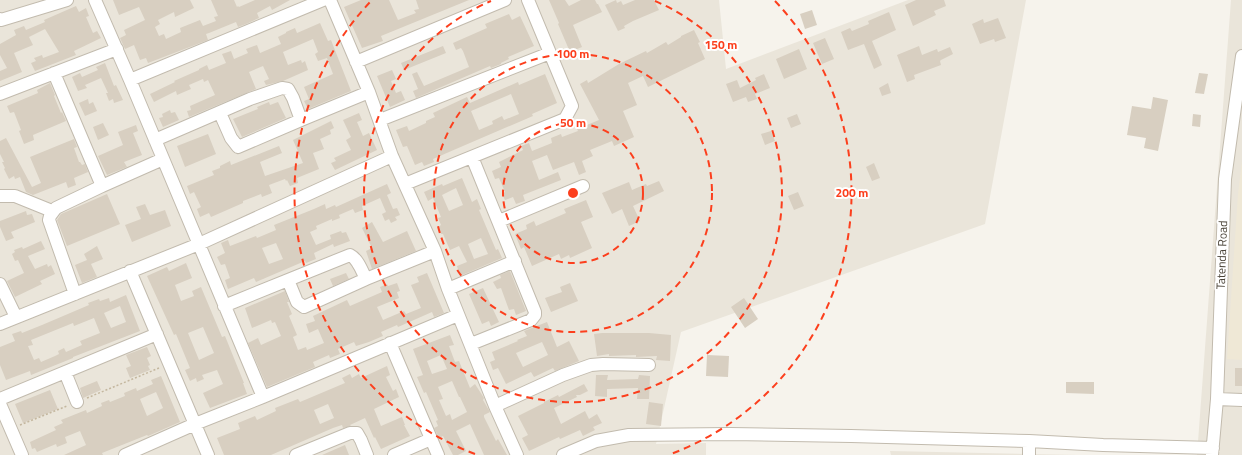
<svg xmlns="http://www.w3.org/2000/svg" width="1242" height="455" font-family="'Titillium Web',sans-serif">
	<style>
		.residential { fill: #eae5da }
		.education { fill: #efe8d6 }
		.building { fill: #d8cfc1; fill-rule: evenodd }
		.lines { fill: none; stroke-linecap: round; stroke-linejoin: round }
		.minor-casing { stroke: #c2bbae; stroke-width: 14 }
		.path { stroke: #c4b79f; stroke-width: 1.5; stroke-dasharray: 2 2; stroke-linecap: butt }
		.minor { stroke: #fff; stroke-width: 12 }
		.ring { fill: none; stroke: #fc3f1d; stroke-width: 2; stroke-dasharray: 7 5 }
		.labels { text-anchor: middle; stroke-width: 4; stroke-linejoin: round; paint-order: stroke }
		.street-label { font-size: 12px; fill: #4b4439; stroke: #fff }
		.centre { fill: #fc3f1d; stroke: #fff; stroke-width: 2 }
		.ring-label { font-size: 12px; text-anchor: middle; font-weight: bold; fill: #fc3f1d; stroke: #fff; stroke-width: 4; stroke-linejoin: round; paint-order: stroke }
	</style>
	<rect width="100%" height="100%" fill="#f6f3ec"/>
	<path class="residential" d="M 0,0 L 719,0 L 726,69 L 908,0 L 1026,0 L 985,224 L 681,332 L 656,444 L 706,443 L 706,455 L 0,455 Z
		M 1231,0 L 1242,0 L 1242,455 L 1197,455 Z
		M 890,451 L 1077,455 L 891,455 Z"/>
	<path class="education" d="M 1242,161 L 1242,360 L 1227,359 L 1238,194 Z"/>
	<path class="building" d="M 113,0 L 190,0 L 194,8 L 175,17 L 174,12 L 158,20 L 160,24 L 155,27 L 159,36 L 164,34 L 166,39 L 181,32 L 180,28 L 200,20 L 203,26 L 216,21 L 214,17 L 218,16 L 211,0 L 234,0 L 237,7 L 238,6 L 239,7 L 255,0 L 290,0 L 272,10 L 270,6 L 257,13 L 259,18 L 246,24 L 238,27 L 236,22 L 209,33 L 206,34 L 208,40 L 148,63 L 146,58 L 140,60 L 134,45 L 125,49 L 120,38 L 126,35 L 124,30 L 145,20 L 139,7 L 119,15 Z
		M 361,0 L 389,0 L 398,20 L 416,13 L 414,10 L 419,9 L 416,0 L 469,0 L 381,36 L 383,41 L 362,48 L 344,7 Z
		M 549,0 L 565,0 L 569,6 L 581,0 L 595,0 L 597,4 L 598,4 L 602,12 L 573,25 L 582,47 L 570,52 L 558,24 L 559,23 Z
		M 616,0 L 617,3 L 621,1 L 623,5 L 635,0 L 654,0 L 659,10 L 633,21 L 624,26 L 625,28 L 618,31 L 605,5 Z
		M 916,0 L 944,0 L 946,6 L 934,11 L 936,15 L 913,26 L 905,5 Z
		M 76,6 L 79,12 L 86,8 L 89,16 L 86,17 L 93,33 L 97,31 L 101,38 L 74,51 L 76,55 L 35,71 L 31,63 L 36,61 L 34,58 L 42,55 L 43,58 L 59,52 L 45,29 L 29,37 L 33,45 L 14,53 L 22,72 L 0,81 L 0,71 L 7,68 L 0,55 L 0,44 L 16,35 L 14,30 L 24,26 L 26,30 L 45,22 L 44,20 Z
		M 812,10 L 817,25 L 805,29 L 800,14 Z
		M 889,12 L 896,30 L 872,41 L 882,65 L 874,69 L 864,44 L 848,50 L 841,32 L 850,28 L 852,31 L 869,24 L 868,21 Z
		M 509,14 L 512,20 L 520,16 L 534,46 L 508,57 L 509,59 L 501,63 L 501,64 L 491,68 L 490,66 L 416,98 L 413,91 L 418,89 L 412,74 L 417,72 L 424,86 L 469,67 L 463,51 L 461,48 L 456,50 L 453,43 L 487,28 L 485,24 Z
		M 998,18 L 1006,38 L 995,42 L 994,39 L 980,44 L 972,24 L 983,19 L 984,23 Z
		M 320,23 L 328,41 L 331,40 L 351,91 L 308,109 L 304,101 L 309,99 L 304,87 L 333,74 L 327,58 L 318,61 L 315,54 L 318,52 L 313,39 L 283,52 L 288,65 L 301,60 L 302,63 L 305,61 L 308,70 L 283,81 L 266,85 L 264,81 L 269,79 L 263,66 L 249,72 L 256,89 L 189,117 L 187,111 L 191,110 L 190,106 L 215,95 L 208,80 L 204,82 L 203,79 L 189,85 L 191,89 L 177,95 L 176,91 L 154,102 L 150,94 L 175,82 L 174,81 L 199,70 L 199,69 L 207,65 L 209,70 L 226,63 L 222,54 L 231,51 L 234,59 L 248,53 L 246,49 L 257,45 L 260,53 L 281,44 L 278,37 L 286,33 L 286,32 L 295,28 L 297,33 Z
		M 694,30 L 700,42 L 698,43 L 705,59 L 648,87 L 643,76 L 628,83 L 637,105 L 623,111 L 634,137 L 614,146 L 612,141 L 590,150 L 593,156 L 582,161 L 586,172 L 579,175 L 574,162 L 553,170 L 547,155 L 532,161 L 539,180 L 558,172 L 561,180 L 523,195 L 525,201 L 516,204 L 513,197 L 505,200 L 502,194 L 505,192 L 499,178 L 495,179 L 492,171 L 501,167 L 499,162 L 523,150 L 521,146 L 529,143 L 532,151 L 552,143 L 551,138 L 561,134 L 562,137 L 578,131 L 577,129 L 599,120 L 580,84 L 587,80 L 588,83 L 619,64 L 646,51 L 647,53 L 666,42 L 668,45 L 681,37 L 681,36 Z
		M 825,38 L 834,59 L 822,64 L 813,43 Z
		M 443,46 L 446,53 L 404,70 L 401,63 Z
		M 919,46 L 922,55 L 937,49 L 938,52 L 950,47 L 953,54 L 941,60 L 940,61 L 941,65 L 914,75 L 915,79 L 907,82 L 897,55 Z
		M 799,49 L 807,69 L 784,79 L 776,59 Z
		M 105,63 L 114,86 L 116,85 L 123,100 L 114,103 L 113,99 L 109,101 L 106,93 L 108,93 L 101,78 L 85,85 L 87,88 L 78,91 L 72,77 L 80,73 L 82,77 L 98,70 L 96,67 Z
		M 392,70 L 396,79 L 391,81 L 396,93 L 401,91 L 405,100 L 390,107 L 377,76 Z
		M 1199,73 L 1208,74 L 1204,94 L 1195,93 Z
		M 545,74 L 557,103 L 532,114 L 533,116 L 456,149 L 433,159 L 434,162 L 424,166 L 422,162 L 415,165 L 407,146 L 403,147 L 396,130 L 407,126 L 409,131 L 426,123 L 426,121 L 435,117 L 433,113 L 467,97 L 470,103 L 518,82 L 519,85 ZM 511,94 L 519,114 L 504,120 L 502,116 L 492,121 L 493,124 L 479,130 L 471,111 Z
		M 764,74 L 770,88 L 755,94 L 757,99 L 748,102 L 746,97 L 733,102 L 726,84 L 737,80 L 740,88 L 756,80 L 755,78 Z
		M 50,83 L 55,95 L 54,96 L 61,113 L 62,112 L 66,121 L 33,135 L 34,140 L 24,144 L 19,131 L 21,130 L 14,112 L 10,113 L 7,106 L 38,93 L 37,90 Z
		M 888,83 L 891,93 L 882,96 L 879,88 Z
		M 1153,97 L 1168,100 L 1158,151 L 1144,148 L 1146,138 L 1127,135 L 1132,106 L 1151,109 Z
		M 88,99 L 89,104 L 93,102 L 97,111 L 85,116 L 79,103 Z
		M 269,102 L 270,105 L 278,102 L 286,118 L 242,137 L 233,119 L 258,109 L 257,107 Z
		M 170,110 L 171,113 L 175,112 L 179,120 L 163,127 L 159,118 L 163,117 L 162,114 Z
		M 359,113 L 362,120 L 357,122 L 363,136 L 369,133 L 377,150 L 335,170 L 331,163 L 336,161 L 334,158 L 351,150 L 346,140 L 351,137 L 343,120 Z
		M 797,114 L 801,124 L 791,128 L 787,118 Z
		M 1193,114 L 1201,115 L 1200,127 L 1192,126 Z
		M 331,121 L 334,128 L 330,130 L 331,134 L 320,139 L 324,149 L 313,153 L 319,169 L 297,178 L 298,183 L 290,186 L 287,180 L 286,181 L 285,179 L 269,185 L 272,193 L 262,197 L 261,194 L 243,201 L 243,203 L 211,217 L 209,213 L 200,217 L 197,209 L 201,207 L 194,192 L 190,194 L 187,186 L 214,175 L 212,171 L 220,168 L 220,166 L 230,161 L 231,165 L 279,146 L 282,153 L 260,162 L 265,176 L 303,163 L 293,140 Z
		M 103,123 L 109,135 L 98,140 L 93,127 Z
		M 136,125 L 138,131 L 133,133 L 142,155 L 124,162 L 127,167 L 107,175 L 98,156 L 123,145 L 118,132 Z
		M 771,131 L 775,141 L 765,145 L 761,134 Z
		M 208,134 L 216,154 L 185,167 L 177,146 Z
		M 6,138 L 32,187 L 41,183 L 30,157 L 74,139 L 77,147 L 74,148 L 79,162 L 80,162 L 82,165 L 85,164 L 88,172 L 74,178 L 76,185 L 68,188 L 66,182 L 33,195 L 26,192 L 20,177 L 15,179 L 14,176 L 9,179 L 4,169 L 5,168 L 2,162 L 4,162 L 0,154 L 0,141 Z
		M 874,163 L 880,178 L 872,181 L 866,167 Z
		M 462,178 L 472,202 L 477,199 L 481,209 L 479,210 L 482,217 L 496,250 L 498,249 L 502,258 L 460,276 L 457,266 L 467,262 L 459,246 L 450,250 L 443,234 L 441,234 L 438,227 L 441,225 L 438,218 L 441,217 L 433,198 L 428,201 L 424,192 L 442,184 L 443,186 ZM 456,188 L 463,205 L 449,211 L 442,195 ZM 481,238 L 488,254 L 474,259 L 468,244 Z
		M 659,181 L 664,191 L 633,206 L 640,221 L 629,226 L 622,209 L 612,214 L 602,193 L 629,182 L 632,190 L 646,184 L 647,186 Z
		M 387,184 L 391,193 L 387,195 L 393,209 L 397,208 L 400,215 L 395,217 L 397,220 L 391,223 L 389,219 L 385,221 L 382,214 L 386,212 L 380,198 L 362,206 L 363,210 L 355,213 L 353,209 L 339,215 L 340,218 L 332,221 L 332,219 L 316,226 L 317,229 L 310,232 L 316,245 L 331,239 L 330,235 L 341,231 L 342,233 L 346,232 L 350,241 L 334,247 L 333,244 L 314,253 L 316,259 L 306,263 L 305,261 L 256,282 L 254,278 L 228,289 L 225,280 L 230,278 L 225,264 L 221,265 L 217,257 L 225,253 L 221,243 L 228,240 L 230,246 L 256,236 L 257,238 L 276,230 L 274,225 L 314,209 L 325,204 L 326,209 L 335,205 L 336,207 ZM 276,243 L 283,259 L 269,264 L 262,248 Z
		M 798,192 L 804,206 L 794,210 L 788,196 Z
		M 107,194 L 120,224 L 67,246 L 57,220 L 61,214 Z
		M 586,200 L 593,217 L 581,222 L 592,248 L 570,258 L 569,255 L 561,259 L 559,254 L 532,266 L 524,247 L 521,249 L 515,234 L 527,229 L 526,225 L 534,221 L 536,226 L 566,213 L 564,209 Z
		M 145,204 L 150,215 L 165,210 L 171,226 L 132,242 L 125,225 L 141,219 L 136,207 Z
		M 26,211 L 27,215 L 32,214 L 35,222 L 11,232 L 14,238 L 6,241 L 0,227 L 0,221 Z
		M 372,222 L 383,242 L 407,231 L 416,251 L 372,269 L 366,251 L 372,248 L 362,228 Z
		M 41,241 L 45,249 L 28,256 L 35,269 L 47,264 L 48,267 L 51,265 L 55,274 L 40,281 L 42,284 L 15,297 L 7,281 L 24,273 L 18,260 L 15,261 L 12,254 L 15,252 L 14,250 L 22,247 L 23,249 Z
		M 97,246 L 103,259 L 91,264 L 97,277 L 82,283 L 75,265 L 87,260 L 84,254 Z
		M 186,263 L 192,278 L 175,285 L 181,301 L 194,296 L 192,291 L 201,287 L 222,337 L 225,336 L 244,383 L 243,383 L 247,394 L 210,408 L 203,393 L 223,384 L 217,370 L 202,375 L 204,379 L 197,382 L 196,378 L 190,381 L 185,370 L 190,368 L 176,334 L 174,335 L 147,276 L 167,267 L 169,271 ZM 203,327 L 214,353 L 199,360 L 188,333 Z
		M 510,271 L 526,311 L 516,315 L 514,309 L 509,310 L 501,288 L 497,289 L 493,282 L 501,278 L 500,275 Z
		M 346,273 L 349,279 L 333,286 L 330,279 Z
		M 427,273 L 444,313 L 434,317 L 432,312 L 398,327 L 397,325 L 381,332 L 383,336 L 369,342 L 356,346 L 354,342 L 338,349 L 340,354 L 330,358 L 329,355 L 313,362 L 315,367 L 267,387 L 248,343 L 258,338 L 261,345 L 281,336 L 275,322 L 272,323 L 271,320 L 252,328 L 245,308 L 285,291 L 289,302 L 287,302 L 292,314 L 289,316 L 297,335 L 293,337 L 298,350 L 306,347 L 307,350 L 324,343 L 318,329 L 309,333 L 306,324 L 315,321 L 313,316 L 347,300 L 350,306 L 382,292 L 380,287 L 387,284 L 388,286 L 397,283 L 400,291 L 397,292 L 399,298 L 377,307 L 383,320 L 404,311 L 406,314 L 421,308 L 411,285 L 419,282 L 417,277 Z
		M 570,283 L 578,301 L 551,312 L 545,298 L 562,292 L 560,287 Z
		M 483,288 L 499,322 L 491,326 L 489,321 L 482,324 L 469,294 Z
		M 126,295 L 140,331 L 73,357 L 73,358 L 31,375 L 30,371 L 6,380 L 0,365 L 0,347 L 15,341 L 12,334 L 21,331 L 22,333 L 42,325 L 89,305 L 88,303 L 99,299 L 100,301 L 109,298 L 110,302 ZM 120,306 L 126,322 L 111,328 L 104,313 ZM 94,318 L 100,333 L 80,341 L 82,345 L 66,352 L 64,348 L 58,351 L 59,354 L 55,356 L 41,362 L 39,358 L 34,360 L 28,346 L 33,345 L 31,340 L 73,323 L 74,326 Z
		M 744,298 L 758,319 L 745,328 L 731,307 Z
		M 547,322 L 557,347 L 569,341 L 579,361 L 555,371 L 553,368 L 534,377 L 531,372 L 506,384 L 498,368 L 493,370 L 490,362 L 495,360 L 492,352 L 518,341 L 517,340 L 527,336 L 524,331 ZM 542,342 L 548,355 L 523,367 L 516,353 Z
		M 602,333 L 649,333 L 671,335 L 670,361 L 656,360 L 657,356 L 636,357 L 636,355 L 609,356 L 609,354 L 597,356 L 594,334 Z
		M 450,335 L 454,345 L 449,346 L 455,362 L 459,361 L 470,388 L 475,384 L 484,398 L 483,400 L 490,412 L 484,415 L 484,417 L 496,441 L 498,439 L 507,455 L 484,455 L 470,424 L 456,431 L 466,451 L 458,455 L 453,455 L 443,436 L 439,438 L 434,428 L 438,426 L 436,421 L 438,420 L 426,392 L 424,393 L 417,377 L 423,375 L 413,349 ZM 441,355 L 447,369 L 432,374 L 427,361 ZM 452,381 L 459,397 L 460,397 L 467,412 L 452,420 L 450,414 L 446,416 L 439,400 L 443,399 L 438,387 Z
		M 147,347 L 151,356 L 147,358 L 150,365 L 148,366 L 150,370 L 130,378 L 126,368 L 131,366 L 126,355 Z
		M 707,355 L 729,356 L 728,377 L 706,376 Z
		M 387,366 L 390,375 L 386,377 L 393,391 L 396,389 L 399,397 L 374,409 L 381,426 L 402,417 L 405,425 L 404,425 L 410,436 L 381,449 L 375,437 L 374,438 L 365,418 L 350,425 L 351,426 L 343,428 L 342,425 L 333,428 L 271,455 L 224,455 L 217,438 L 240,429 L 238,423 L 255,416 L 257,420 L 276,411 L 275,408 L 298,399 L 300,402 L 345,383 L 342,378 L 350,374 L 352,378 L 359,374 L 361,378 ZM 328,404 L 334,418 L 320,424 L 314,410 Z
		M 1235,368 L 1242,368 L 1242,386 L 1235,386 Z
		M 596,375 L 608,375 L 607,380 L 638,379 L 639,375 L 650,376 L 649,399 L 637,399 L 638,388 L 607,389 L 607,397 L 595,396 Z
		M 161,376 L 180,422 L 148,436 L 147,435 L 102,453 L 103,455 L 64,455 L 86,445 L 80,431 L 65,437 L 67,443 L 57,447 L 56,444 L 37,452 L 35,448 L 32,449 L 30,442 L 56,430 L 54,427 L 63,423 L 61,420 L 86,410 L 87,413 L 102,406 L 101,403 L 109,400 L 110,402 L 125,396 L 124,393 L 136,388 L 137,391 L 153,384 L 151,380 ZM 156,392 L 163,408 L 147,416 L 140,399 Z
		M 97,381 L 101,390 L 83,398 L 80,388 Z
		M 1066,382 L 1094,382 L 1094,394 L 1066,393 Z
		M 584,384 L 588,391 L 580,395 L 576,395 L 577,397 L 554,408 L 561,424 L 585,411 L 589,419 L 597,414 L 602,423 L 593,427 L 595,430 L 583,436 L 580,430 L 560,439 L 559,437 L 529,451 L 522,438 L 528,435 L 518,416 L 544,403 L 544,402 L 558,395 L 559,397 Z
		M 50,390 L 58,409 L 23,423 L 15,404 Z
		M 649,402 L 663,404 L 661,426 L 646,424 Z
		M 345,445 L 349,455 L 322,455 Z"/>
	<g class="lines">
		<g class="minor-casing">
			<path id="minor" d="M 95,0 L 130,80 L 263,397
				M 330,0 L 369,92 L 392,156 L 435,251 L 448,289 L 495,406 L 517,455
				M 0,19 L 1,20 L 67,0
				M 356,62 L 505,0
				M 54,73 L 102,186
				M 130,80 L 323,0
				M 0,94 L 117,49
				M 220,113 L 231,138 L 238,147 L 301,120
				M 380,120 L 550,53
				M 155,140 L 250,99 L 282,88 L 288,89 L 293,98 L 301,120 L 369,92
				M 405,184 L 565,119 L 572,106 L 528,0
				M 0,196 L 15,196 L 52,211
				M 499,221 L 583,186
				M 130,271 L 208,455
				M 288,280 L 350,255 C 358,259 362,271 366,279
				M 0,284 L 16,317
				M 448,289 L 515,261
				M 75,294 L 49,220 L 50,216 L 56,208 L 102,186 L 163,159
				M 224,306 L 288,280 L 297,302 L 304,307 L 366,279 L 435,251
				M 0,324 L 199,244 L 392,156
				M 390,343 L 438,455
				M 471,344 L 531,320 L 535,315 L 535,312 L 472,157
				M 65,372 L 77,402
				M 0,399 L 157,334
				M 1217,399 L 1242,400
				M 0,404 L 22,455
				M 495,406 L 563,375 L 591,365 L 603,364 L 649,365
				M 125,455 L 195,424 L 263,397 L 458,315
				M 296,455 L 350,433 L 357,433 L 361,440 L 367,455
				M 394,455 L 431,439
				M 563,455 L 596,441 L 629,435 L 730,434 L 851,436 L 1029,441 L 1103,445 L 1213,448
				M 1029,455 L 1029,441
				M 1212,455 L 1217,399 L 1225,179 L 1242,56"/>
		</g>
		<path class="path" d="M 87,398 L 159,368
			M 20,425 L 67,406"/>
		<use href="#minor" class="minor"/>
	</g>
	<g class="ring">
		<circle cx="573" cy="193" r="70"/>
		<circle cx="573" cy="193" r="139"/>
		<path d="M655 1A209 209 0 1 1 491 1"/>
		<path d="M475 454A279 279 0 0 1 371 1M775 1A279 279 0 0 1 671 454"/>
	</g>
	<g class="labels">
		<g class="street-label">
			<text transform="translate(1222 255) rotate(-88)" y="4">Tatenda Road</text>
		</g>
	</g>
	<circle cx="573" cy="193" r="6" class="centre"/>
	<g class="ring-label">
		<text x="721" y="49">150 m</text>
		<text x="573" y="58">100 m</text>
		<text x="573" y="127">50 m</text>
		<text x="852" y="197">200 m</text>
	</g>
</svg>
